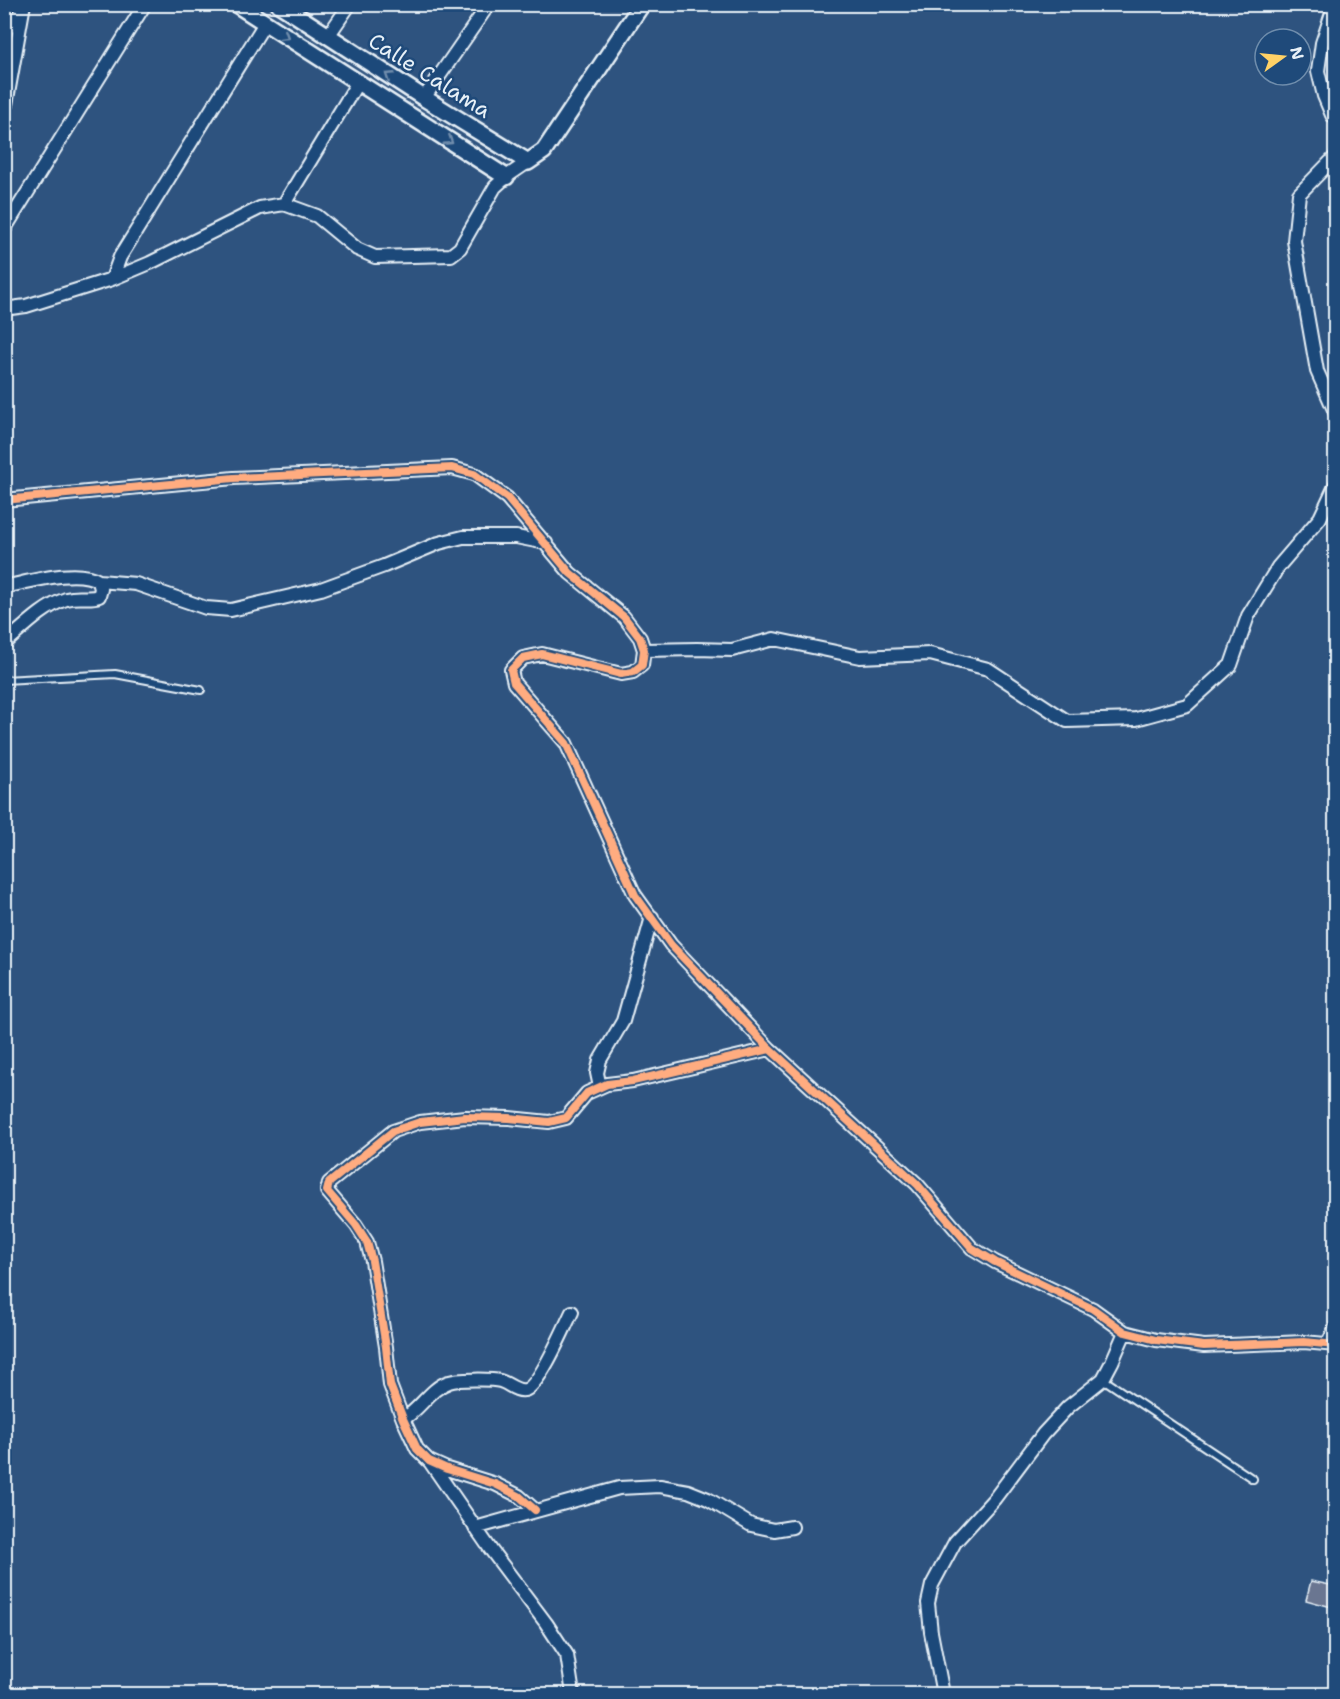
<svg xmlns="http://www.w3.org/2000/svg" width="1340" height="1699" font-family="'Shantell Sans',sans-serif">
	<style>
		.building { fill: #6b7691; stroke: #e8f1f8; stroke-width: 1.5 }
		.lines { fill: none; stroke-linecap: round; stroke-linejoin: round }
		.service-casing { stroke: #e8f1f8; stroke-width: 10 }
		.minor-casing { stroke: #e8f1f8; stroke-width: 16 }
		.tertiary-casing { stroke: #e8f1f8; stroke-width: 20 }
		.service { stroke: #1f4a7a; stroke-width: 6 }
		.minor { stroke: #1f4a7a; stroke-width: 12 }
		.tertiary { stroke: #1f4a7a; stroke-width: 15 }
		.cycleway-casing { stroke: #1f4a7a; stroke-width: 11 }
		.cycleway { stroke: #ffac80; stroke-width: 8 }
		.oneway { stroke: #6f8dac }
		.labels { text-anchor: middle; stroke-width: 5; stroke-linejoin: round; paint-order: stroke }
		.street-label { font-size: 22px; fill: #e8f1f8; stroke: #1f4a7a }
	</style>
	<rect width="100%" height="100%" fill="#2e537f"/>
	<filter id="ink" filterUnits="userSpaceOnUse"><feTurbulence type="fractalNoise" baseFrequency=".0167" numOctaves="2"/><feDisplacementMap in="SourceGraphic" scale="12" xChannelSelector="R" yChannelSelector="G"/><feConvolveMatrix kernelMatrix="1 2 1 2 8 2 1 2 1" color-interpolation-filters="sRGB"/></filter>
	<g filter="url(#ink)">
		<path class="building" d="M 1311,1581 L 1335,1586 L 1335,1608 L 1306,1600 Z"/>
		<g class="lines">
			<g class="service-casing">
				<path id="service" d="M 4,680 L 115,674 L 201,690
					M 1325,1343 L 1336,1319
					M 1103,1379 L 1253,1479"/>
			</g>
			<g class="minor-casing">
				<path id="minor" d="M 1335,4 L 1322,43 L 1318,71 L 1324,96 L 1332,115 L 1336,119
					M 4,32 L 23,10
					M 328,36 L 350,4
					M 424,98 L 489,4
					M 4,116 L 24,4
					M 1336,156 L 1299,194 L 1294,241 L 1317,371 L 1336,414
					M 284,204 L 358,82
					M 4,230 L 145,4
					M 112,279 L 150,263 L 260,208 L 284,204 L 317,216 L 357,249 L 375,257 L 451,255 L 460,248 L 495,187 L 506,177 L 528,162
					M 4,309 L 26,306 L 112,279 L 120,257 L 265,23
					M 4,500 L 234,478 L 452,468 L 474,474 L 507,498 L 570,573 L 624,617 L 640,638 L 644,650 L 642,665 L 633,672 L 621,674 L 542,654 L 523,658 L 511,670 L 514,683 L 566,743 L 635,895 L 671,945 L 770,1049 L 917,1184 L 972,1248 L 995,1262 L 1093,1309 L 1125,1332 L 1156,1340 L 1204,1346 L 1304,1342 L 1336,1345
					M 99,581 L 136,584 L 206,608 L 231,610 L 321,589 L 384,566 L 439,543 L 463,537 L 516,537 L 546,543
					M 4,587 C 29,582 77,567 99,581 L 101,589 L 99,596 C 88,600 80,595 66,599 C 43,607 23,628 4,644
					M 644,650 L 697,649 L 732,650 L 774,639 L 860,657 L 930,654 L 988,669 L 1067,721 L 1136,719 L 1187,705 L 1231,665 L 1248,616 L 1278,567 L 1320,518 L 1336,484
					M 600,1087 L 597,1073 L 600,1060 L 623,1021 L 652,917
					M 403,1419 C 420,1410 430,1388 449,1382 C 457,1379 492,1379 500,1381 C 508,1383 516,1392 525,1390 C 539,1387 565,1326 572,1312
					M 430,1462 L 491,1550 L 546,1623 L 567,1655 L 573,1694
					M 535,1510 L 519,1496 L 495,1484 L 447,1469 L 429,1461 L 417,1449 L 403,1419 L 390,1385 L 386,1347 L 372,1261 L 367,1242 L 356,1225 L 327,1191 L 329,1183 L 393,1131 L 420,1122 L 465,1117 L 509,1118 L 549,1122 L 566,1118 L 587,1093 L 607,1084 L 633,1081 L 770,1049
					M 475,1528 L 619,1488 L 660,1486 L 688,1491 L 708,1499 L 751,1525 L 774,1530 L 792,1527
					M 943,1694 L 931,1632 L 928,1603 L 932,1585 L 955,1542 L 995,1498 L 1043,1434 L 1068,1407 L 1103,1379 L 1112,1362 L 1125,1332
					M 1333,1694 L 1336,1691"/>
			</g>
			<g class="tertiary-casing">
				<path id="tertiary" d="M 236,4 L 506,177
					M 279,4 L 424,98 L 528,162 L 544,151 L 642,4"/>
			</g>
			<use href="#service" class="service"/>
			<use href="#minor" class="minor"/>
			<use href="#tertiary" class="tertiary"/>
			<g class="cycleway-casing">
				<path id="cycleway" d="M 4,500 L 234,478 L 452,468 L 474,474 L 507,498 L 570,573 L 624,617 L 640,638 L 644,650 L 642,665 L 633,672 L 621,674 L 542,654 L 523,658 L 511,670 L 514,683 L 566,743 L 635,895 L 671,945 L 770,1049 L 917,1184 L 972,1248 L 995,1262 L 1093,1309 L 1125,1332 L 1156,1340 L 1204,1346 L 1304,1342 L 1336,1345
					M 535,1510 L 519,1496 L 495,1484 L 447,1469 L 429,1461 L 417,1449 L 403,1419 L 390,1385 L 386,1347 L 372,1261 L 367,1242 L 356,1225 L 327,1191 L 329,1183 L 393,1131 L 420,1122 L 465,1117 L 509,1118 L 549,1122 L 566,1118 L 587,1093 L 607,1084 L 633,1081 L 770,1049"/>
			</g>
			<use href="#cycleway" class="cycleway"/>
		</g>
		<defs><path id="oneway-chevron" d="M-2-3.5L2.5 0L-2 3.5" fill="none" stroke-width="1.6" stroke-linecap="round" stroke-linejoin="round" transform="scale(1.5)"/></defs>
		<g class="oneway">
			<use href="#oneway-chevron" transform="translate(285 36) rotate(32)"/>
			<use href="#oneway-chevron" transform="translate(389 76) rotate(-147)"/>
			<use href="#oneway-chevron" transform="translate(449 141) rotate(33)"/>
		</g>
	</g>
	<g class="labels">
		<g class="street-label">
			<text transform="translate(430 75) rotate(32)" y="8">Calle Calama</text>
		</g>
	</g>
	<rect width="1340" height="1699" fill="none" stroke="#1f4a7a" stroke-width="24"/>
	<rect x="12" y="12" width="1316" height="1675" fill="none" stroke="#e8f1f8" stroke-width="2" filter="url(#ink)"/>
	<g transform="translate(1283 57) rotate(75)"><circle r="28" fill="#1f4a7a" stroke="#6f8dac" stroke-width="1.5"/>
	<path d="M0-4.5L10 22L0 15L-10 22Z" fill="#ffd166"/>
	<text y="-9" font-size="16" font-weight="bold" text-anchor="middle" fill="#e8f1f8">N</text>
	</g>
</svg>
